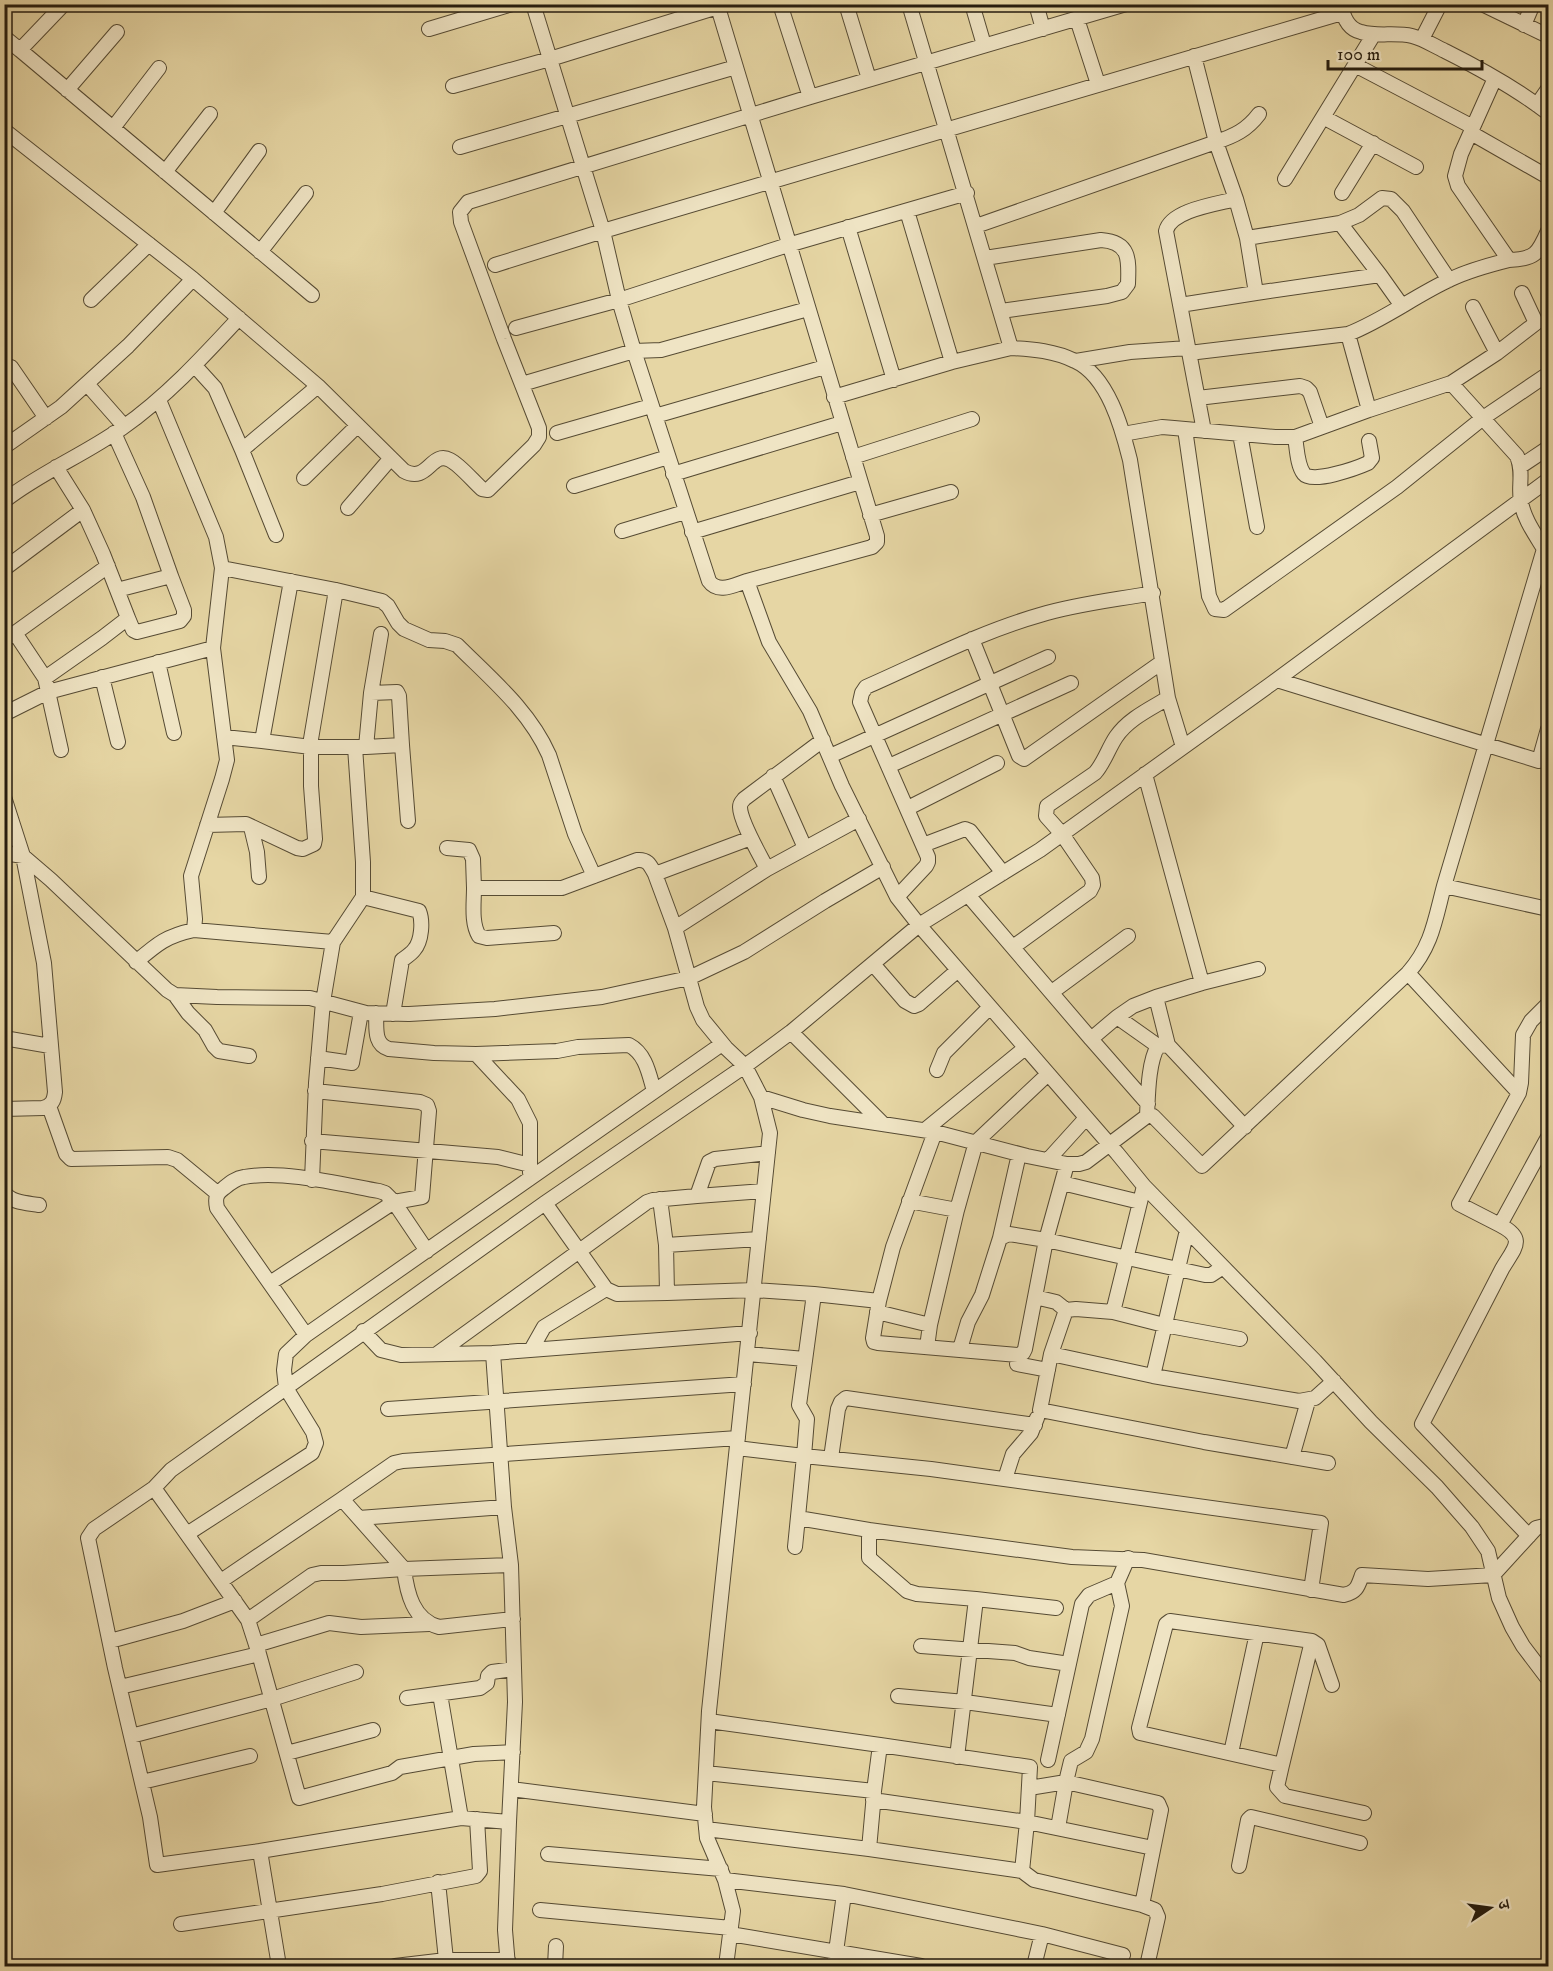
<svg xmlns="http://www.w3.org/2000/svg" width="1553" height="1971" font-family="'IM FELL DW Pica','Noto Serif Devanagari',serif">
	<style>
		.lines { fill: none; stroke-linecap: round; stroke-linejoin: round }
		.minor-casing { stroke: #564b34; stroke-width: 16 }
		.minor { stroke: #efe4c4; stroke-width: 14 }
	</style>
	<rect width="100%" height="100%" fill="#e6d6a4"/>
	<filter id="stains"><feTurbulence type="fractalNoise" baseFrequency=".00333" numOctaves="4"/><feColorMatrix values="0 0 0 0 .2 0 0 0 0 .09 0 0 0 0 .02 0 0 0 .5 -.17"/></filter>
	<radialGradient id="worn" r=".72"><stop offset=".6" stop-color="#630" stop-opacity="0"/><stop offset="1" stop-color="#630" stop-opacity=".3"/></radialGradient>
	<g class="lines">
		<g class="minor-casing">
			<path id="minor" d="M 533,4 L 603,231 L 619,300 L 634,351 L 709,581 C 718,594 734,585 747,581 L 769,642 L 810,711 L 842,786 L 897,897 L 919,925 L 1040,850 L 1271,684 L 1548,480
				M 717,4 L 877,536 L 877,542 L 872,547 L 747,581
				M 780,4 L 810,97
				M 846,4 L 869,79
				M 972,4 L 984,45
				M 1036,4 L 1043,29
				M 1341,4 C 1343,17 1348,29 1361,32 C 1377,37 1395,32 1412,36 C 1424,39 1434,46 1445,51 C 1481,69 1517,89 1548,113
				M 1482,4 L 1548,36
				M 1077,19 L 1098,84
				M 1524,25 L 1533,4
				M 429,29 L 512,4
				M 4,37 L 20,50 L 64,4
				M 1422,39 L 1440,4
				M 20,50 L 312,295
				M 1355,65 L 1473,127
				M 1495,78 L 1461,154 L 1455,176 L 1458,186 L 1509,260 C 1535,259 1538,254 1548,231
				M 453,86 L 550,59 L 724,5
				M 67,90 L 117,32
				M 1537,105 L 1548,89
				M 1323,117 L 1416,167
				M 113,128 L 159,68
				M 4,130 L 193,279 L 318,386 L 404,471 C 428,484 431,450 450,460 C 460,465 473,481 482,489 L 488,490 L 534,445 L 539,437 L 539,428 L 504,339 L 461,222 L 460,212 L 468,202 L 810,97 L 1126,4
				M 1471,133 L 1548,177
				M 460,147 L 736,67
				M 165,172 L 210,114
				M 1285,179 L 1374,34
				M 1342,193 L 1373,143
				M 907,211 L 952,362
				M 214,213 L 259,151
				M 1340,223 L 1359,215 L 1382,198 L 1391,199 L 1403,211 L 1449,280
				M 976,226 L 1216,142 L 1194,56
				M 848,227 L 894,380
				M 1247,238 L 1340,223 L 1380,275
				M 260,252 L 306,193
				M 985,258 L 1101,240 C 1130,242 1129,259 1128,284 L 1122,292 L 1107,296 L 1001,311
				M 495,265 L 603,231 L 1342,13
				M 1256,293 L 1380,275 L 1402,306
				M 91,300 L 149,244
				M 1180,305 L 1256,293 L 1247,238 L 1236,199
				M 1473,307 L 1497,353
				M 516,328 L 619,300 L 788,245 L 967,193
				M 1348,334 L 1369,410
				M 1011,348 C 1033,349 1055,351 1075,361 C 1108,376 1122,428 1130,460 L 1168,698 L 1183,747
				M 1189,353 L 1348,334 C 1384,320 1416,295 1451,279 C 1470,270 1489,265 1509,260
				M 1076,361 L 1130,352 L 1188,348
				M 195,366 L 215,388 L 242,450
				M 4,371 L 11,367 L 46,418
				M 1451,383 L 1497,353 L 1536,323 L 1522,293
				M 87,384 L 124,426
				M 522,384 L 634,351 L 661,350 L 808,309
				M 834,397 L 952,362 L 1011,348 L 909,4
				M 1198,398 L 1300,386 L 1306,388 L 1310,392 L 1322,427
				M 159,400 L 216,537 L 222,568 L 213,648 L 227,760 L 222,779 L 191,876 L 195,919 L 194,930 L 333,942
				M 655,416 L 825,367
				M 1185,429 L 1209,596 L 1215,609 L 1224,610 L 1397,487 L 1483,418 L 1548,374
				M 1204,431 L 1166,231 C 1171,210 1217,204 1236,199 L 1216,142 C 1234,136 1247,130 1259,114
				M 114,433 L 143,497 L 171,576 L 117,590
				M 557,433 L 651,406
				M 1123,434 L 1162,427 L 1174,428 L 1275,437 L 1295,437 L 1369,410 L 1451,383 L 1517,456 C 1524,473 1518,486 1521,502 C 1524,519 1535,534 1544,549 L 1444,886
				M 1240,434 L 1257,527
				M 1295,437 C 1297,448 1297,465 1304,474 C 1312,484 1357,468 1368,463 L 1372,458 L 1369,441
				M 4,447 L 61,407 L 128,346 L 193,279
				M 853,457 L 972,419
				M 1521,466 L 1548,448
				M 56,467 L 83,510 L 103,554 L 128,618 L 102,638 L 45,678 L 61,750
				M 673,474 L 842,423
				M 304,478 L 357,426
				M 574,486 L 668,457
				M 4,501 C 41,472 84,455 122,428 C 166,397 202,358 239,318
				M 348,508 L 391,458
				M 870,515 L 951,492
				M 622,531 L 685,512
				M 692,532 L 860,482
				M 276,535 L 242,450 L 318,386
				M 222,568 L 336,590
				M 4,569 L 83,510
				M 128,618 L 133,630 L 137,632 L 180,621 L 184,616 L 184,610 L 171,576
				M 15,633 L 108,566
				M 972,639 L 1019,756 L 1024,759 L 1162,662
				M 4,640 L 15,633 L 45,678
				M 158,662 L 174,733
				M 102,677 L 118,742
				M 1277,680 L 1539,761 L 1548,729
				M 4,714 L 48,692 L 213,648
				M 224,737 L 262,741 L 291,581
				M 823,740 L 744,799 C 741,803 740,803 740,807 C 740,821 760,855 767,869 L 859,819
				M 262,741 L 311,747 L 366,747 L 371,693 L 381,634
				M 402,745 L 408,821
				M 366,747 L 402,745 L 399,696 L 397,692 L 371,693
				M 830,756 L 1048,657
				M 889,766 L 1071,683
				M 1145,774 L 1202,983 L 1156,997 L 1168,1045
				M 773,776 L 805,848
				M 4,797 L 23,856 L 44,963 L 55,1092 C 54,1101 52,1105 43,1108 L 4,1109
				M 908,808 L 997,763
				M 207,825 L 246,824 L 297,848 L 303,849 L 314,844 L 315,839 L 311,786 L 311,739 L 336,590 L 382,601 L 388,606 L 398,623 L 404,629 L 429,640 L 445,641 L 457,645 C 491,679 529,710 549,755 L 575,834 L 594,876
				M 251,827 L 257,852 L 259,877
				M 923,845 L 965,829 L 970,831 L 1003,873
				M 447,848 L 469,850 L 473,859 L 474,888 L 562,888 L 637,860 C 648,859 650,865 655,874 L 751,838
				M 4,853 L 23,856 L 51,880 L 167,990 L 175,995 L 217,997 L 310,998 L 366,1013 L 409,1014 L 495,1009 L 602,997 L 689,978 L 744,952 L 825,901 L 883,867
				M 655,874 L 675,928 L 697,1007 L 703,1020 L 726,1048 L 745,1066 L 761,1097 L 770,1133 L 709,1711 L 704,1807 L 707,1838 L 725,1880 L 733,1911 L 726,1966
				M 474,888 C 474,903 471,923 479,936 L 487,938 L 554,933
				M 968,895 L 1091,1039
				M 363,897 L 419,911 C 423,921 422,941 414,950 C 411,954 406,957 402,960 L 393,1014
				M 897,897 L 926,866 L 928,862 L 928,857 L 860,702 L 862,693 L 866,687 C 923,662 980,632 1040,615 C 1076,604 1115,600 1153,593
				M 675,928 L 767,869
				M 1013,947 L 1090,891 L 1093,885 L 1092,878 L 1062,834 L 1046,816 L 1047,806 L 1095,773 C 1104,763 1108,749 1116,737 C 1128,719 1150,709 1168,698
				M 136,962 C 157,944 166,936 194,930
				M 873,964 L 905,1001 L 914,1006 L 919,1004 L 958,970
				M 1408,973 C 1432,946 1435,920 1444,886 L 1548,909
				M 1202,983 L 1258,969
				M 1052,992 L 1128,936
				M 175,995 L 188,1013 L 205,1030 L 214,1046 L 219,1051 L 249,1056
				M 376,1013 C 377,1027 373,1044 389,1049 L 434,1053 L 476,1054 L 557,1051 L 578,1047 L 629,1045 C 646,1054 649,1074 654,1091
				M 1117,1017 L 1133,1006 L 1156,997
				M 791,1032 L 882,1123
				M 4,1038 L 50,1046
				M 476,1054 L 518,1099 L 530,1123 L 530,1173
				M 318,1058 L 352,1063 L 361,1012
				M 937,1070 L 944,1053 L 990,1007
				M 761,1097 L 803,1110 L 830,1116 L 935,1132 L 893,1247 L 879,1301 L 814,1294
				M 1148,1104 L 1091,1039 L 1117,1017 L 1158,1046
				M 49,1106 L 66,1154 L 71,1159 L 168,1157 L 177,1160 L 217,1193
				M 1147,1116 C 1148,1097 1148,1062 1158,1046 L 1168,1045 L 1245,1127
				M 925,1130 L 1025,1048
				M 312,1141 L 498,1157 L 530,1165
				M 1048,1160 L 1086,1118
				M 1067,1164 L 1079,1164 L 1086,1162 L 1147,1116 L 1153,1116 L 1202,1166 L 1408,973 L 1519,1093
				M 312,1180 L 316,1083 L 323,1002 L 333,942 L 363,897 L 363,862 L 355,747
				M 1062,1183 L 1140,1202
				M 1144,1186 L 1113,1312 L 1076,1309 L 1066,1310 L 1051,1354 L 1040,1410 L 1204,1442 L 1328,1463
				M 4,1192 C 11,1203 27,1203 39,1205
				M 697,1196 L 764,1191
				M 660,1199 L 666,1245 L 759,1239
				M 909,1201 L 957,1210 L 930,1325 L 927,1347
				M 545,1203 L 606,1289 L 617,1294 L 667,1293 L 666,1245
				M 957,1210 L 976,1142 L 1048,1074
				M 1500,1225 L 1459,1204 L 1519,1093 L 1521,1083 L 1523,1035 L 1531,1021 L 1548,1004
				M 1187,1230 L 1153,1376 L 1299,1401 L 1315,1398 L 1334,1381
				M 1000,1238 L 1019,1154
				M 270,1283 L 394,1202 L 427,1251
				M 667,1293 L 754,1290 L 814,1294 L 799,1405 L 807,1419 L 804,1456 L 737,1448
				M 1035,1297 L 1056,1302 L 1066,1310
				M 879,1301 L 873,1338 L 874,1342 L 878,1343 L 1018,1355 L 1023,1353 L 1025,1349 L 1046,1240 L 1067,1164 L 1027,1156 L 935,1132
				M 877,1312 L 930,1325
				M 1113,1312 L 1164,1325 L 1240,1339
				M 363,1331 L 381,1350 L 401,1355 L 493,1353 L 504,1507
				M 306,1335 L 217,1208 C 215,1198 216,1194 224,1188 C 230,1183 236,1178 244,1177 C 283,1170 340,1184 379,1191 L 385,1193 L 394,1202 L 422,1197 L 429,1111 L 427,1105 L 420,1102 L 315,1091
				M 960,1349 L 968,1322 L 982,1295 L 1000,1238 L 1009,1234 L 1046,1240 L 1205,1275 L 1211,1275 L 1223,1267
				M 531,1350 L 544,1327 L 606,1289
				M 493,1353 L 750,1333
				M 437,1354 L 647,1202 L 653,1200 L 697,1196 L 709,1162 L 715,1159 L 768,1153
				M 748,1354 L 805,1359
				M 1051,1354 L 1153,1376
				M 1017,1364 L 1048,1370
				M 388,1409 L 744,1384
				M 1292,1457 L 1308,1401
				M 831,1458 L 838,1409 L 841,1402 L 846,1398 L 1035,1425
				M 1005,1479 L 1013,1454 L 1031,1433 L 1037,1418
				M 154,1488 L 171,1470 L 545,1203 L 745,1066 L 791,1032 L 919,925 L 1117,1153 L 1144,1186 L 1315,1361 L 1371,1422 L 1437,1487 L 1472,1527 L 1488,1551 L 1499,1598 L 1512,1627 L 1523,1646 L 1548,1679
				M 342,1499 L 394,1463 L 403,1461 L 738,1438
				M 359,1518 L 504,1507 L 511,1565
				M 798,1518 L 869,1530
				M 187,1534 L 312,1453 L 316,1443 L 313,1432 L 286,1388 L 284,1370 L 286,1354 L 306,1335 L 722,1044
				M 1529,1536 L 1422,1424 L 1502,1269 C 1514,1248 1527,1239 1500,1225 L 1548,1137
				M 795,1547 L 804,1456 L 931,1469 L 1321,1523 L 1311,1590
				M 1128,1558 L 1117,1583 L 1122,1606 L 1092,1739 L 1086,1752 L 1071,1761 L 1066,1782 L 1158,1803 L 1161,1810 L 1142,1905 L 1155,1910 L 1158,1917 L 1147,1966
				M 221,1581 L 342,1499 L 404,1569 L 511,1565 L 515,1702 L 509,1822
				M 976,1599 L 917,1594 L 907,1591 L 869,1558 L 869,1530 L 1072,1557 L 1143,1560 L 1344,1595 C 1357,1592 1358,1586 1362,1575 L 1428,1579 L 1493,1575 L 1536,1528 L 1548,1525
				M 248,1620 L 312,1575 L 321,1573 L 344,1573 L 404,1569 C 407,1593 413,1620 439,1627 L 513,1619
				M 110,1641 L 183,1621 L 235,1601
				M 1312,1641 L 1282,1765 L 1140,1733 L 1139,1728 L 1166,1624 L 1170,1621 L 1312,1641 L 1318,1645 L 1332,1685
				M 256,1645 L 329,1623 L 361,1627 L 429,1624
				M 921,1646 L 1015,1653 L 1029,1658 L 1069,1664
				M 120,1687 L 259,1654
				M 440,1694 L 461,1818
				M 898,1696 L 965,1702 L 1058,1715
				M 407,1698 L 480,1688 L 487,1683 L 488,1676 L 492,1672 L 514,1669
				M 131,1736 L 272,1699 L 356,1672
				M 880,1745 L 1030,1767 L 1027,1822 L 1153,1848
				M 287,1753 L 373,1730
				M 1231,1753 L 1257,1633
				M 957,1757 L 976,1599 L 1056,1608
				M 1048,1760 L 1082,1604 L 1089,1595 L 1117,1583
				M 1282,1765 L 1277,1787 L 1285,1796 L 1364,1813
				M 706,1773 L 874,1791 L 880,1745 L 709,1721
				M 142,1782 L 250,1756
				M 1029,1788 L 1066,1782 L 1058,1828
				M 511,1789 L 705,1814
				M 706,1829 L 869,1849 L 874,1794
				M 869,1849 L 1022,1871 L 1027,1822 L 873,1800
				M 260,1851 L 279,1966
				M 548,1854 L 721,1869
				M 1239,1866 L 1248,1820 L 1251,1817 L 1360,1843
				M 1022,1871 L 1034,1880 L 1142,1905
				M 725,1880 L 844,1894 L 834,1966
				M 438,1882 L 446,1960
				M 844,1894 L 1042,1934 L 1034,1966
				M 540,1910 L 731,1928
				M 181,1924 L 382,1894 L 476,1876 L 480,1871 L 477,1819
				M 730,1934 L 921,1966
				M 1042,1934 L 1123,1955
				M 395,1966 L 446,1960 L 508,1960
				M 508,1966 L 505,1930 L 509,1822 L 461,1818 L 260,1851 L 157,1865 L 150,1817 L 115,1668 L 88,1538 L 94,1529 L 154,1488 L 248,1620 L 259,1654 L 299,1798 L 392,1773 L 400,1767 L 474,1754 L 513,1752
				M 555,1966 L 556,1946"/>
		</g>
		<use href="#minor" class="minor"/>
	</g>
	<rect width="1553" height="1971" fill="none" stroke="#e6d6a4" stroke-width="24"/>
	<rect x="6" y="6" width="1541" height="1959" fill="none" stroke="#261d0f" stroke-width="3"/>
	<rect x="12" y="12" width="1529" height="1947" fill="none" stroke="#261d0f" stroke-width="1.5"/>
	<g transform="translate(1490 1908) rotate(77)" stroke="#efe4c4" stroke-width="4.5" paint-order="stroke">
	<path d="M0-4.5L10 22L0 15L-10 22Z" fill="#261d0f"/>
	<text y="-9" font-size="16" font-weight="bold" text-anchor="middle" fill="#261d0f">उ</text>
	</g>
	<path d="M1328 60v9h154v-9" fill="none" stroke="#261d0f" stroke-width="3"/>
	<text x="1337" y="60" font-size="18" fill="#261d0f" stroke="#efe4c4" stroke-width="4.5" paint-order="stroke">100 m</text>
	<rect width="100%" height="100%" filter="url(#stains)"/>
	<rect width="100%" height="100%" fill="url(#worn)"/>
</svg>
